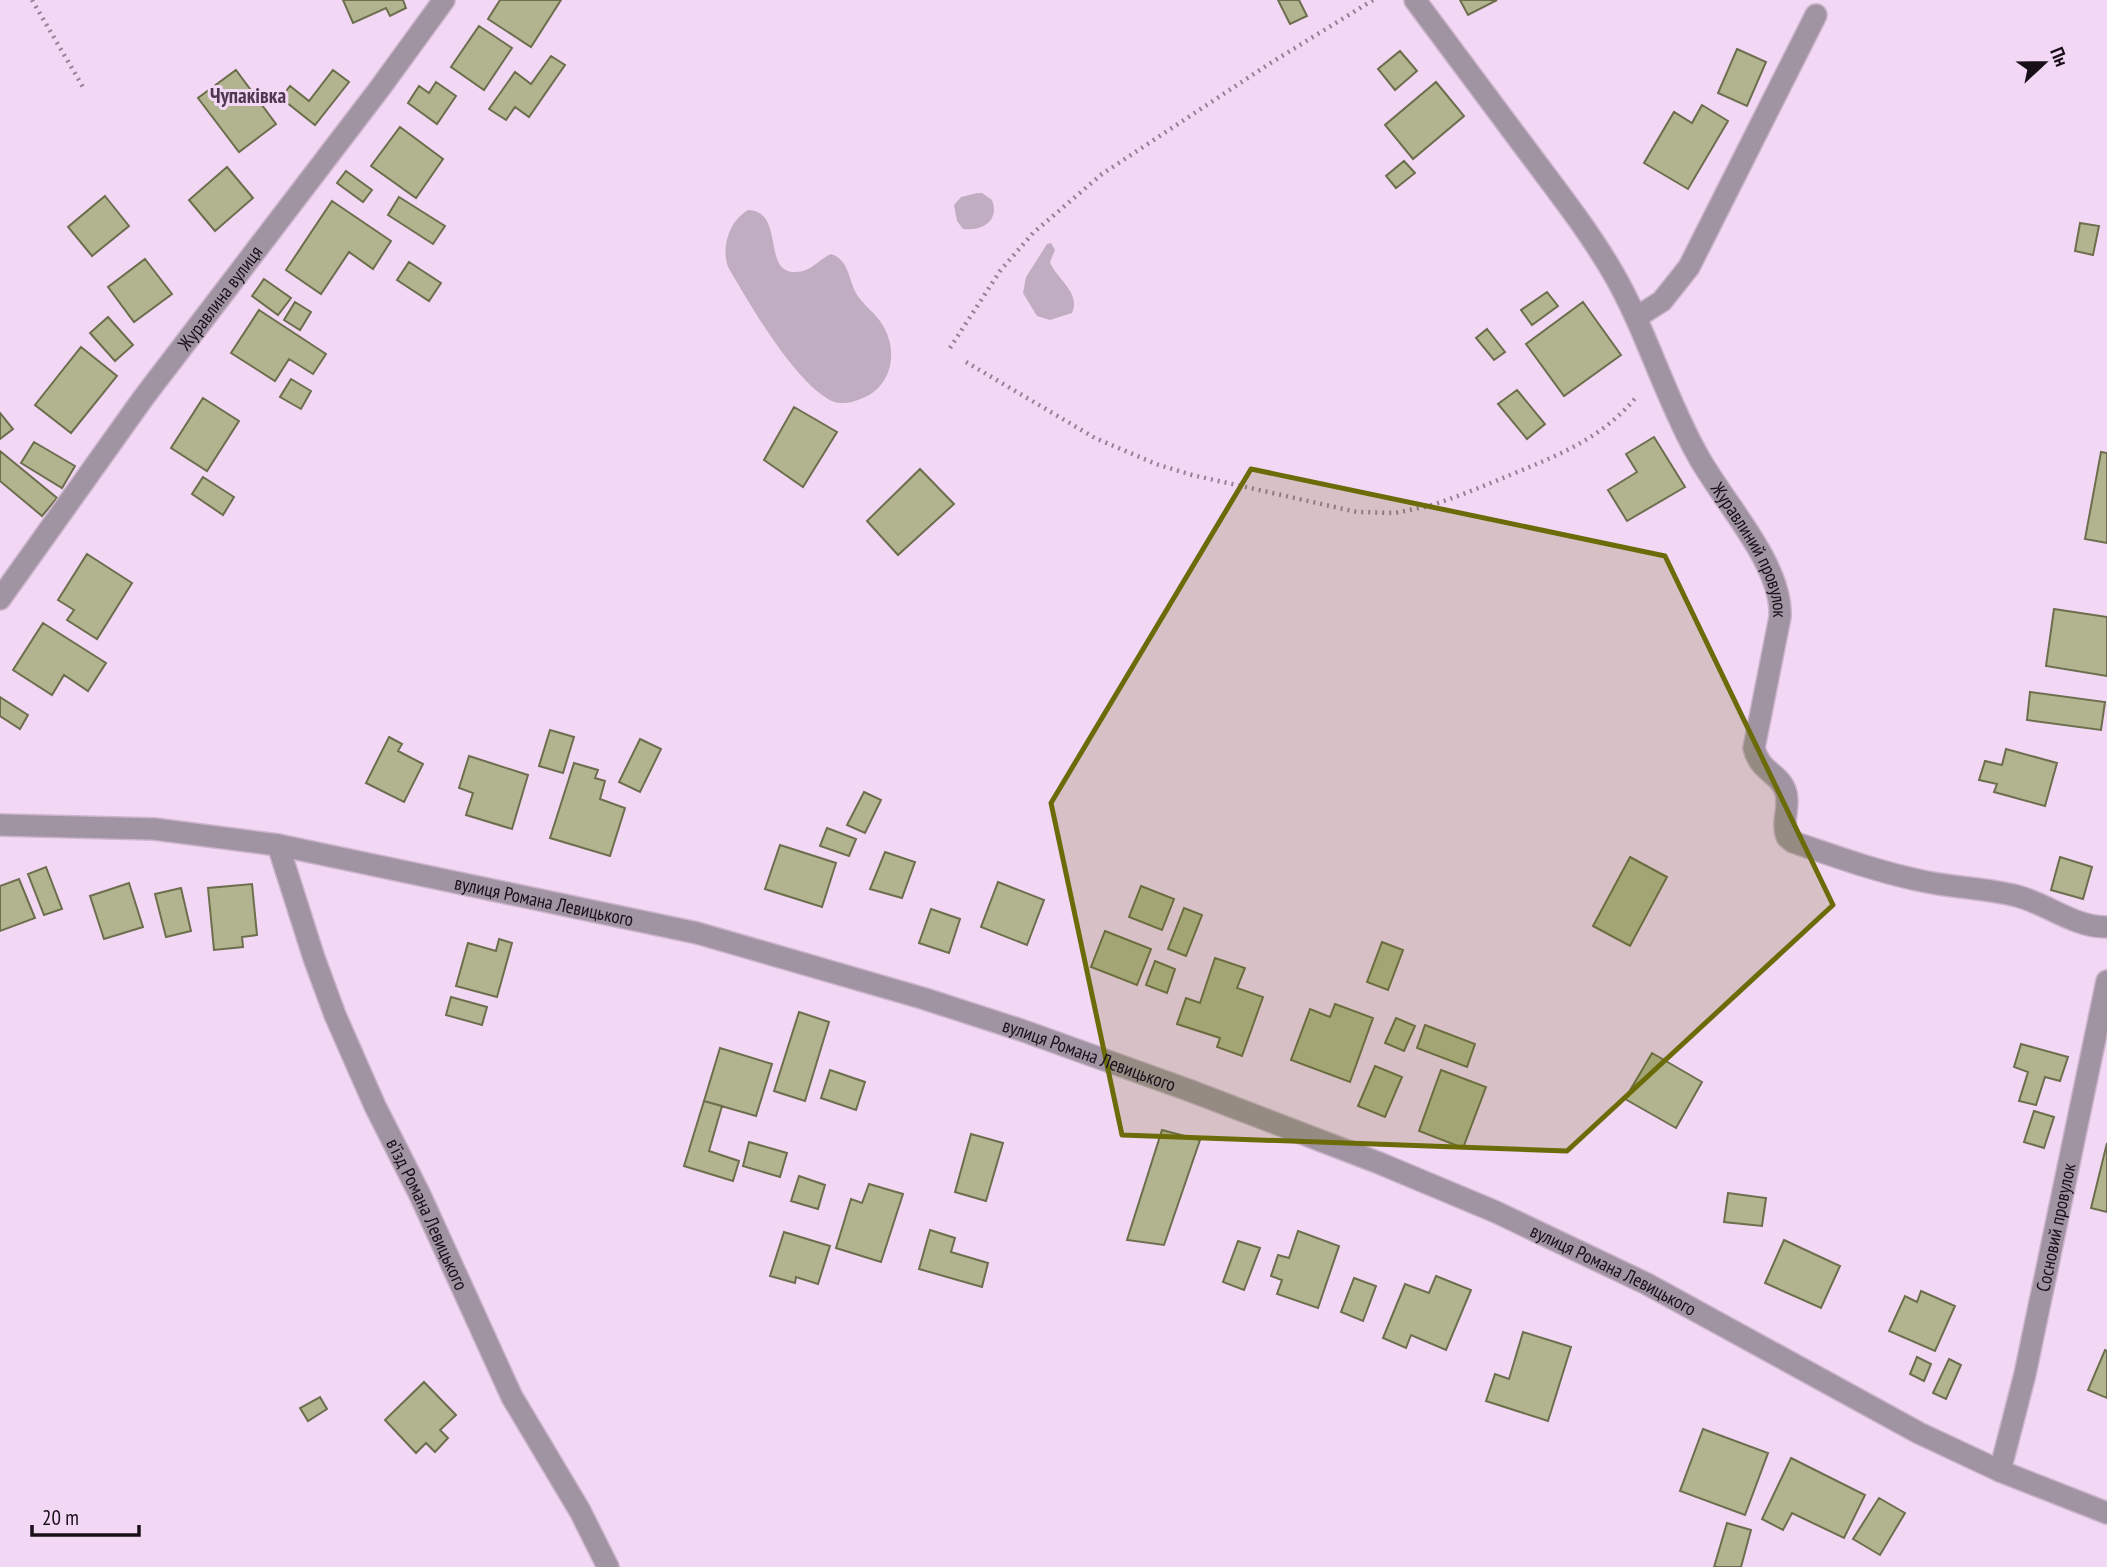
<svg xmlns="http://www.w3.org/2000/svg" width="2107" height="1567" font-family="'PT Sans Narrow',sans-serif">
	<style>
		.green { fill: #c1adc2 }
		.building { fill: #b2b490; stroke: #6d6e4d; stroke-width: 2 }
		.lines { fill: none; stroke-linecap: round; stroke-linejoin: round }
		.street-casing { stroke: #ccb4cd; stroke-width: 24 }
		.path { stroke: #968297; stroke-width: 4.5; stroke-dasharray: 2 5; stroke-linecap: butt }
		.street { stroke: #a194a2; stroke-width: 21 }
		.marked { fill: #6b6b09; fill-opacity: 0.2; stroke: #6b6b09; stroke-width: 5; stroke-linejoin: round }
		.labels { text-anchor: middle; stroke-width: 6; stroke-linejoin: round; paint-order: stroke }
		.street-label { font-size: 19px; fill: #180f19; stroke: #f3d8f5 }
		.neighbourhood-label { font-size: 21px; font-weight: bold; fill: #4f3951; stroke: #f3d8f5 }
	</style>
	<rect width="100%" height="100%" fill="#f3d8f5"/>
	<path class="green" d="M 977,193 L 982,193 L 992,200 C 1000,222 981,231 963,229 L 957,221 L 954,205 L 961,197 Z
		M 748,210 C 788,211 758,282 803,271 C 814,268 821,258 831,254 C 849,260 848,278 856,293 C 862,304 873,311 880,321 C 899,347 894,385 863,398 C 851,403 840,406 828,399 C 792,378 749,303 728,267 C 721,247 729,221 748,210 Z
		M 1051,243 L 1055,250 L 1050,262 C 1057,280 1081,292 1072,313 L 1050,320 L 1037,316 L 1023,293 L 1026,277 L 1047,244 Z"/>
	<path class="building" d="M 343,0 L 403,0 L 406,8 L 390,16 L 386,8 L 353,23 Z
		M 500,0 L 561,0 L 531,47 L 488,19 Z
		M 1278,0 L 1299,0 L 1307,16 L 1290,24 Z
		M 1460,0 L 1497,0 L 1468,15 Z
		M 479,26 L 512,48 L 484,90 L 451,67 Z
		M 1737,49 L 1766,62 L 1747,106 L 1718,93 Z
		M 1400,51 L 1417,71 L 1395,90 L 1378,69 Z
		M 551,56 L 565,65 L 529,117 L 515,107 L 506,120 L 489,109 L 515,72 L 531,84 Z
		M 236,70 L 276,124 L 239,152 L 198,98 Z
		M 333,70 L 349,82 L 315,125 L 281,98 L 290,86 L 309,101 Z
		M 436,82 L 456,96 L 437,124 L 408,103 L 419,86 L 429,93 Z
		M 1436,82 L 1464,116 L 1413,159 L 1385,125 Z
		M 1702,105 L 1728,121 L 1688,189 L 1644,163 L 1674,112 L 1692,123 Z
		M 400,127 L 443,159 L 416,198 L 371,166 Z
		M 1404,161 L 1415,173 L 1396,188 L 1386,176 Z
		M 227,167 L 253,198 L 215,231 L 189,200 Z
		M 346,171 L 372,190 L 363,202 L 337,183 Z
		M 105,196 L 129,226 L 92,256 L 68,227 Z
		M 399,197 L 445,226 L 433,244 L 388,215 Z
		M 332,201 L 391,241 L 373,269 L 349,252 L 321,294 L 286,270 Z
		M 2080,223 L 2099,226 L 2093,255 L 2075,251 Z
		M 145,259 L 172,294 L 134,322 L 108,287 Z
		M 409,262 L 441,283 L 429,301 L 397,280 Z
		M 264,279 L 291,298 L 278,315 L 252,296 Z
		M 1547,292 L 1558,306 L 1532,325 L 1521,310 Z
		M 295,302 L 311,312 L 300,330 L 284,320 Z
		M 1583,302 L 1621,355 L 1564,396 L 1526,344 Z
		M 259,310 L 326,354 L 313,374 L 289,359 L 275,381 L 231,353 Z
		M 108,317 L 133,345 L 115,361 L 90,333 Z
		M 1487,329 L 1505,352 L 1494,360 L 1476,338 Z
		M 81,347 L 117,376 L 71,433 L 35,405 Z
		M 291,379 L 311,391 L 301,409 L 280,397 Z
		M 1517,390 L 1545,424 L 1527,439 L 1498,404 Z
		M 203,398 L 239,421 L 207,471 L 171,448 Z
		M 794,407 L 837,432 L 803,487 L 764,460 Z
		M 0,413 L 13,429 L 0,439 Z
		M 1654,437 L 1685,487 L 1627,521 L 1608,490 L 1637,472 L 1626,454 Z
		M 34,442 L 75,466 L 62,488 L 21,463 Z
		M 0,451 L 57,498 L 42,516 L 0,481 Z
		M 2101,452 L 2107,453 L 2107,543 L 2085,539 Z
		M 920,469 L 954,504 L 898,555 L 867,521 Z
		M 203,477 L 234,497 L 223,515 L 192,494 Z
		M 87,554 L 132,583 L 97,639 L 67,620 L 74,610 L 58,600 Z
		M 2054,609 L 2107,617 L 2107,676 L 2046,666 Z
		M 43,623 L 106,663 L 88,691 L 64,675 L 52,695 L 13,670 Z
		M 2030,692 L 2105,702 L 2101,730 L 2027,720 Z
		M 0,697 L 28,715 L 20,729 L 0,716 Z
		M 550,730 L 574,737 L 563,773 L 539,766 Z
		M 389,737 L 402,744 L 398,751 L 423,764 L 404,802 L 366,783 Z
		M 640,739 L 661,749 L 640,792 L 619,782 Z
		M 2006,749 L 2057,763 L 2045,806 L 1994,792 L 1997,784 L 1979,780 L 1985,761 L 2002,765 Z
		M 469,756 L 528,775 L 512,829 L 466,815 L 473,793 L 459,788 Z
		M 574,763 L 598,770 L 595,778 L 605,781 L 600,799 L 625,808 L 610,856 L 550,838 Z
		M 864,792 L 881,800 L 865,833 L 847,825 Z
		M 827,828 L 856,839 L 849,856 L 820,846 Z
		M 780,845 L 836,863 L 822,907 L 765,889 Z
		M 885,852 L 915,862 L 902,898 L 870,889 Z
		M 1630,857 L 1667,877 L 1630,946 L 1593,926 Z
		M 2060,857 L 2092,867 L 2083,899 L 2051,890 Z
		M 46,867 L 62,909 L 44,915 L 28,874 Z
		M 19,879 L 35,918 L 0,931 L 0,886 Z
		M 998,882 L 1044,900 L 1027,945 L 981,927 Z
		M 129,883 L 143,927 L 104,939 L 90,896 Z
		M 252,884 L 257,935 L 242,937 L 243,947 L 214,950 L 208,888 Z
		M 1141,886 L 1174,899 L 1162,930 L 1129,917 Z
		M 181,888 L 191,931 L 166,937 L 155,894 Z
		M 1184,908 L 1202,915 L 1186,956 L 1168,949 Z
		M 931,909 L 960,919 L 949,953 L 919,943 Z
		M 1105,931 L 1151,949 L 1137,985 L 1091,967 Z
		M 499,939 L 512,943 L 497,997 L 456,986 L 468,943 L 496,951 Z
		M 1382,942 L 1403,950 L 1388,990 L 1367,982 Z
		M 1215,958 L 1245,968 L 1237,988 L 1263,997 L 1242,1056 L 1217,1047 L 1220,1038 L 1177,1024 L 1186,998 L 1200,1003 Z
		M 1155,961 L 1175,969 L 1167,993 L 1146,985 Z
		M 451,997 L 487,1007 L 482,1025 L 446,1015 Z
		M 1335,1004 L 1373,1018 L 1350,1082 L 1291,1060 L 1310,1009 L 1330,1017 Z
		M 799,1012 L 829,1022 L 805,1101 L 774,1091 Z
		M 1396,1018 L 1415,1026 L 1404,1051 L 1385,1043 Z
		M 1425,1025 L 1475,1044 L 1467,1067 L 1417,1048 Z
		M 2021,1044 L 2068,1057 L 2060,1081 L 2045,1077 L 2036,1105 L 2019,1101 L 2028,1072 L 2014,1067 Z
		M 720,1048 L 772,1064 L 756,1116 L 704,1101 Z
		M 1652,1053 L 1702,1082 L 1676,1128 L 1625,1099 Z
		M 1375,1066 L 1402,1077 L 1385,1117 L 1358,1106 Z
		M 830,1070 L 865,1082 L 856,1110 L 821,1098 Z
		M 1441,1070 L 1486,1087 L 1463,1148 L 1419,1131 Z
		M 704,1101 L 722,1106 L 709,1151 L 739,1161 L 733,1181 L 684,1166 Z
		M 2034,1111 L 2054,1117 L 2044,1148 L 2024,1142 Z
		M 1162,1130 L 1200,1140 L 1164,1245 L 1127,1240 Z
		M 971,1134 L 1003,1143 L 986,1201 L 955,1192 Z
		M 749,1142 L 787,1153 L 780,1177 L 743,1166 Z
		M 2107,1143 L 2107,1212 L 2091,1208 Z
		M 799,1176 L 825,1185 L 818,1209 L 791,1201 Z
		M 869,1184 L 903,1194 L 881,1262 L 836,1248 L 851,1199 L 862,1203 Z
		M 1728,1193 L 1766,1198 L 1762,1226 L 1724,1222 Z
		M 930,1230 L 955,1238 L 951,1252 L 988,1263 L 982,1287 L 919,1269 Z
		M 1298,1231 L 1339,1246 L 1318,1308 L 1277,1294 L 1282,1280 L 1271,1276 L 1278,1255 L 1289,1258 Z
		M 784,1232 L 830,1246 L 818,1284 L 796,1277 L 795,1283 L 770,1276 Z
		M 1784,1240 L 1840,1266 L 1821,1308 L 1765,1283 Z
		M 1238,1241 L 1260,1248 L 1244,1290 L 1223,1282 Z
		M 1436,1276 L 1471,1290 L 1446,1350 L 1411,1335 L 1406,1348 L 1383,1338 L 1405,1284 L 1429,1293 Z
		M 1354,1278 L 1376,1286 L 1363,1321 L 1341,1312 Z
		M 1921,1291 L 1955,1306 L 1935,1351 L 1889,1331 L 1905,1296 L 1917,1302 Z
		M 1523,1332 L 1571,1347 L 1548,1421 L 1486,1401 L 1495,1374 L 1509,1379 Z
		M 2105,1350 L 2107,1351 L 2107,1398 L 2088,1390 Z
		M 1917,1357 L 1931,1364 L 1924,1381 L 1910,1374 Z
		M 1949,1359 L 1961,1365 L 1946,1399 L 1933,1393 Z
		M 424,1382 L 456,1415 L 440,1430 L 448,1438 L 435,1452 L 426,1443 L 416,1453 L 385,1420 Z
		M 320,1397 L 327,1409 L 308,1421 L 300,1408 Z
		M 1703,1429 L 1768,1453 L 1745,1515 L 1680,1491 Z
		M 1791,1458 L 1865,1495 L 1844,1538 L 1792,1513 L 1783,1530 L 1762,1519 Z
		M 1879,1498 L 1905,1513 L 1880,1555 L 1853,1539 Z
		M 1727,1523 L 1751,1530 L 1741,1567 L 1714,1567 Z"/>
	<g class="lines">
		<g class="street-casing">
			<g id="street">
				<path id="s1" d="M 1415,0 C 1453,51 1491,102 1529,153 C 1558,192 1588,230 1612,271 C 1646,329 1664,395 1697,454 C 1722,501 1783,564 1780,617 L 1754,748 C 1760,773 1781,773 1786,793 C 1790,809 1781,822 1787,837 L 1793,842 C 1837,857 1881,873 1927,882 C 1956,888 1987,888 2017,896 C 2048,904 2073,927 2107,927"/>
				<path d="M 1637,317 L 1662,301 L 1689,267 L 1816,15"/>
				<path id="s2" d="M 0,599 L 144,397 L 380,88 L 444,0"/>
				<path id="s3" d="M 0,825 L 154,829 L 278,845 L 697,933 L 922,998 L 1021,1030 L 1191,1091 L 1379,1163 L 1496,1212 L 1647,1284 L 1919,1433 L 2000,1471 L 2107,1513"/>
				<path id="s4" d="M 278,845 L 314,958 L 335,1015 L 375,1106 L 420,1195 L 512,1397 L 580,1511 L 608,1567"/>
				<path id="s5" d="M 2000,1471 L 2025,1374 L 2107,981"/>
			</g>
		</g>
		<path class="path" d="M 32,0 L 83,87
			M 950,348 L 1000,271 L 1033,233 L 1102,174 L 1269,64 L 1373,0
			M 966,362 L 1095,438 L 1156,464 L 1192,475 L 1357,512 L 1395,513 L 1429,506 C 1457,497 1484,486 1510,475 C 1559,455 1603,438 1637,396"/>
		<use href="#street" class="street"/>
	</g>
	<path class="marked" d="M 1251,469 L 1665,556 L 1833,905 L 1567,1151 L 1122,1135 L 1051,803 Z"/>
	<g class="labels">
		<g class="street-label">
			<text dy="7" stroke="none"><textPath href="#s2" startOffset="373">Журавлина вулиця</textPath></text>
			<text dy="7" stroke="none"><textPath href="#s1" startOffset="648">Журавлиний провулок</textPath></text>
			<text dy="7" stroke="none"><textPath href="#s3" startOffset="551">вулиця Романа Левицького</textPath></text>
			<text dy="7" stroke="none"><textPath href="#s3" startOffset="1118">вулиця Романа Левицького</textPath></text>
			<text dy="7" stroke="none"><textPath href="#s4" startOffset="399">в’їзд Романа Левицького</textPath></text>
			<text dy="7" stroke="none"><textPath href="#s5" startOffset="250">Сосновий провулок</textPath></text>
			<text dy="7" stroke="none"><textPath href="#s3" startOffset="1685">вулиця Романа Левицького</textPath></text>
		</g>
		<g class="neighbourhood-label">
			<text x="248" y="103">Чупаківка</text>
		</g>
	</g>
	<g transform="translate(2044 63) rotate(68)" stroke="#f3d8f5" stroke-width="5" paint-order="stroke">
	<path d="M0-5L12 26L0 18L-12 26Z" fill="#180f19"/>
	<text y="-10" font-size="19" font-weight="bold" text-anchor="middle" fill="#180f19">Пн</text>
	</g>
	<path d="M32 1525v10h107v-10" fill="none" stroke="#180f19" stroke-width="3.5"/>
	<text x="42" y="1525" font-size="21" fill="#180f19" stroke="#f3d8f5" stroke-width="5" paint-order="stroke">20 m</text>
</svg>
